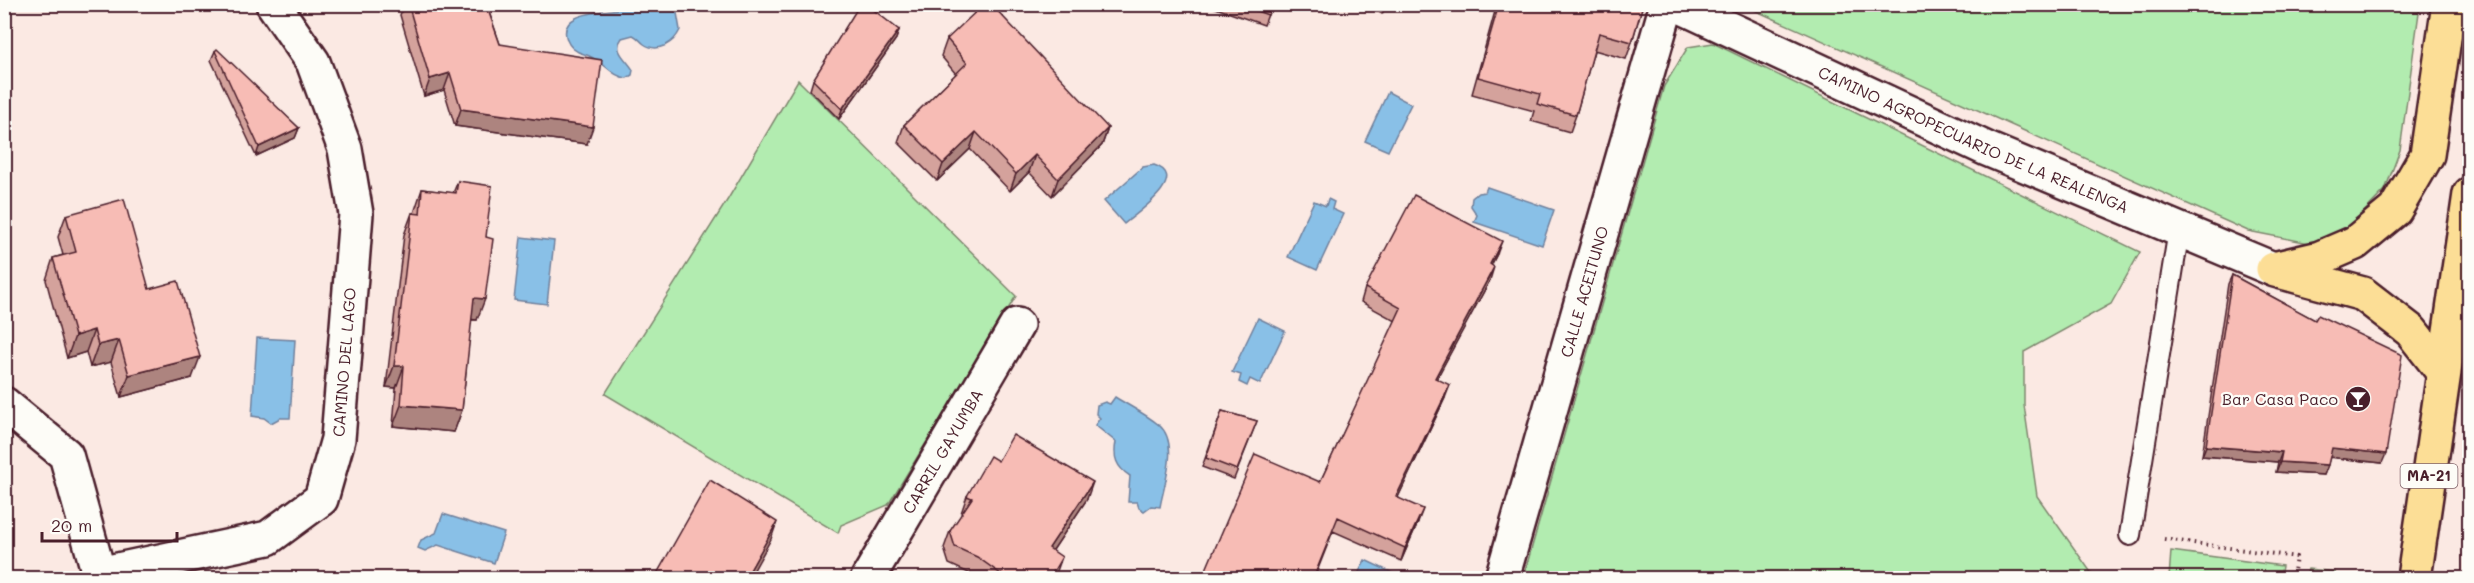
<svg xmlns="http://www.w3.org/2000/svg" width="2474" height="583" font-family="Mali,sans-serif">
	<style>
		.green { fill: #b2ecb0; stroke: #7e866e; stroke-width: 1.5 }
		.water { fill: #89c0e7; stroke: #70809c; stroke-width: 1.5 }
		.lines { fill: none; stroke-linecap: round; stroke-linejoin: round }
		.service-casing { stroke: #4a1f2b; stroke-width: 24 }
		.minor-casing { stroke: #4a1f2b; stroke-width: 38 }
		.motorway-casing { stroke: #4a1f2b; stroke-width: 38 }
		.path { stroke: #4a1f2b; stroke-width: 4; stroke-dasharray: 1.5 4.5; stroke-linecap: butt }
		.service { stroke: #fdfcf7; stroke-width: 20 }
		.minor { stroke: #fdfcf7; stroke-width: 33 }
		.motorway { stroke: #fcde96; stroke-width: 33 }
		.wall { fill: #d4a29c; stroke: #4a1f2b; stroke-width: 1.5 }
		.shaded-wall { fill: #ad847f; stroke: #4a1f2b; stroke-width: 1.5 }
		.building { fill: #f7bcb5; stroke: #4a1f2b; stroke-width: 1.5 }
		.labels { text-anchor: middle; stroke-width: 4.5; stroke-linejoin: round; paint-order: stroke }
		.shield { fill: #fdfcf7; stroke: #806168; stroke-width: 1.5 }
		.shield-label { font-size: 15px; font-weight: bold; fill: #4a1f2b }
		.street-label { font-size: 16px; fill: #4a1f2b; stroke: #fdfcf7 }
		.poi-label { font-size: 16px; fill: #4a1f2b; stroke: #fdfcf7; text-anchor: end }
	</style>
	<rect width="100%" height="100%" fill="#fbe9e3"/>
	<filter id="ink" filterUnits="userSpaceOnUse"><feTurbulence type="fractalNoise" baseFrequency=".0167" numOctaves="2"/><feDisplacementMap in="SourceGraphic" scale="12" xChannelSelector="R" yChannelSelector="G"/><feConvolveMatrix kernelMatrix="1 2 1 2 8 2 1 2 1" color-interpolation-filters="sRGB"/></filter>
	<g filter="url(#ink)">
		<path class="green" d="M 1743,5 L 2420,5 L 2400,150 L 2385,190 L 2350,226 L 2314,244 L 2248,231 Z
			M 1713,43 L 2140,252 L 2111,304 L 2024,352 L 2024,405 L 2037,496 L 2095,578 L 1523,578 L 1664,86 L 1688,47 Z
			M 798,80 L 1016,296 L 888,505 L 841,525 L 838,533 L 605,394 L 728,199 Z
			M 2171,551 L 2282,566 L 2280,578 L 2169,578 Z
			M 2308,569 L 2335,572 L 2334,578 L 2306,578 Z"/>
		<path class="water" d="M 635,5 L 668,5 L 677,13 L 680,30 C 674,43 658,54 644,44 C 640,41 638,37 633,35 L 622,38 C 612,51 627,59 633,70 L 632,75 L 627,78 C 611,77 603,59 584,54 C 576,52 570,48 567,40 C 555,7 617,14 635,5 Z
			M 1388,92 L 1411,104 L 1388,151 L 1365,141 Z
			M 1154,165 C 1191,177 1137,213 1124,224 L 1104,201 L 1143,167 Z
			M 1487,187 L 1554,210 L 1542,245 L 1474,222 L 1477,215 L 1471,206 L 1472,198 L 1478,193 L 1485,192 Z
			M 1328,199 L 1334,202 L 1332,209 L 1343,214 L 1317,270 L 1288,257 L 1314,201 L 1326,206 Z
			M 521,237 L 554,241 L 547,304 L 514,300 Z
			M 1258,318 L 1285,331 L 1260,384 L 1250,379 L 1247,386 L 1239,382 L 1241,375 L 1232,372 Z
			M 257,338 L 295,340 L 290,418 L 280,418 L 271,423 L 264,418 L 252,416 Z
			M 1115,397 C 1129,406 1146,414 1159,425 C 1180,443 1164,484 1160,507 L 1151,506 L 1144,511 L 1139,508 L 1137,502 L 1128,502 L 1130,476 C 1116,467 1113,457 1116,442 L 1095,425 L 1100,418 L 1096,414 L 1097,405 L 1105,402 L 1110,404 Z
			M 443,514 L 504,533 L 494,563 L 438,545 L 425,551 L 418,548 L 421,540 L 436,533 Z
			M 1365,560 L 1395,574 L 1393,578 L 1356,578 Z"/>
		<g class="lines">
			<g class="service-casing">
				<path id="service" d="M 2130,535 L 2179,230"/>
			</g>
			<g class="minor-casing">
				<g id="minor">
					<path id="s1" d="M 1676,4 L 1987,149 L 2273,269"/>
					<path d="M 4,404 L 66,455 L 99,574 L 98,578"/>
					<path id="s2" d="M 99,574 L 268,538 L 321,499 L 338,439 L 356,214 L 345,149 L 313,62 L 273,4"/>
					<path id="s3" d="M 868,578 L 1017,325"/>
					<path id="s4" d="M 1502,578 L 1667,4"/>
				</g>
			</g>
			<g class="motorway-casing">
				<path id="motorway" d="M 2273,269 L 2320,258 L 2355,243 L 2395,210 L 2427,155 L 2449,4
					M 2275,270 L 2363,294 L 2411,331 L 2444,373
					M 2414,578 L 2470,194"/>
			</g>
			<path class="path" d="M 2164,539 L 2296,557 L 2293,578"/>
			<use href="#service" class="service"/>
			<use href="#minor" class="minor"/>
			<use href="#motorway" class="motorway"/>
		</g>
		<path class="wall" d="M 404,4 L 488,4 L 487,6 L 500,44 L 587,144 L 455,126 L 444,90 L 424,96 L 400,15 Z
			M 1214,4 L 1272,4 L 1264,25 L 1213,7 Z
			M 1364,4 L 1387,4 L 1382,14 Z
			M 1497,4 L 1643,4 L 1632,42 L 1626,59 L 1594,50 L 1576,115 L 1570,132 L 1531,121 L 1534,111 L 1472,94 Z
			M 899,30 L 896,39 L 839,119 L 810,90 L 813,80 Z
			M 947,39 L 1108,128 L 1102,145 L 1052,196 L 1029,172 L 1010,191 L 970,149 L 937,181 L 898,142 L 904,125 L 956,74 L 941,56 Z
			M 215,51 L 299,128 L 295,138 L 256,156 L 211,60 Z
			M 458,181 L 486,237 L 477,320 L 471,320 L 462,410 L 454,432 L 393,426 L 396,388 L 386,387 L 404,235 L 412,213 L 414,213 L 422,189 L 453,193 Z
			M 66,215 L 149,289 L 192,378 L 121,397 L 111,362 L 90,367 L 86,352 L 67,358 L 46,280 L 53,258 L 63,255 L 58,237 Z
			M 1497,254 L 1491,265 L 1490,280 L 1436,379 L 1445,398 L 1398,497 L 1418,522 L 1401,561 L 1333,531 L 1314,579 L 1202,579 L 1320,482 L 1396,321 L 1361,302 L 1365,288 Z
			M 2232,275 L 2315,320 L 2382,463 L 2330,457 L 2324,475 L 2276,472 L 2278,462 L 2202,456 L 2228,284 Z
			M 1222,411 L 1257,421 L 1234,479 L 1202,467 Z
			M 998,461 L 1087,499 L 1053,550 L 1056,574 L 1053,579 L 977,579 L 971,574 L 949,564 L 944,548 L 950,531 L 962,514 L 961,513 L 967,496 Z"/>
		<path class="shaded-wall" d="M 899,30 L 896,39 L 839,119 L 842,109 Z
			M 450,73 L 444,90 L 424,96 L 430,79 Z
			M 461,109 L 593,127 L 587,144 L 455,126 Z
			M 299,128 L 295,138 L 256,156 L 259,147 Z
			M 1108,128 L 1102,145 L 1052,196 L 1058,179 Z
			M 976,132 L 970,149 L 937,181 L 943,164 Z
			M 1035,155 L 1029,172 L 1010,191 L 1016,174 Z
			M 1502,241 L 1497,254 L 1485,278 L 1490,264 Z
			M 1494,267 L 1490,280 L 1430,391 L 1435,378 Z
			M 474,298 L 485,299 L 477,320 L 466,319 Z
			M 94,330 L 86,352 L 67,358 L 75,336 Z
			M 119,340 L 111,362 L 90,367 L 98,345 Z
			M 200,357 L 192,378 L 121,397 L 129,375 Z
			M 394,366 L 404,366 L 396,388 L 386,387 Z
			M 1450,385 L 1445,398 L 1392,510 L 1396,497 Z
			M 401,405 L 462,410 L 454,432 L 393,426 Z
			M 2206,446 L 2282,452 L 2278,462 L 2202,456 Z
			M 2332,448 L 2386,454 L 2382,463 L 2328,457 Z
			M 2280,462 L 2328,465 L 2324,475 L 2276,472 Z
			M 1093,482 L 1087,499 L 1043,565 L 1049,548 Z
			M 1423,509 L 1418,522 L 1401,561 L 1405,548 Z
			M 777,522 L 771,539 L 749,579 L 745,579 Z
			M 1062,557 L 1056,574 L 1053,579 L 1049,579 Z"/>
		<path class="building" d="M 408,4 L 486,4 L 500,44 L 602,60 L 593,127 L 461,109 L 450,73 L 430,79 Z
			M 860,4 L 866,4 L 899,30 L 842,109 L 813,80 Z
			M 984,4 L 991,4 L 1108,128 L 1058,179 L 1035,155 L 1016,174 L 976,132 L 943,164 L 904,125 L 967,63 L 947,39 Z
			M 1237,4 L 1272,4 L 1268,15 Z
			M 1499,4 L 1643,4 L 1632,42 L 1599,33 L 1576,115 L 1537,104 L 1540,94 L 1478,77 Z
			M 217,49 L 299,128 L 259,147 L 215,51 Z
			M 458,181 L 492,186 L 486,237 L 493,239 L 485,299 L 474,298 L 462,410 L 401,405 L 404,366 L 394,366 L 412,213 L 420,214 L 422,189 L 456,193 Z
			M 1414,195 L 1502,241 L 1490,264 L 1494,267 L 1435,378 L 1450,385 L 1396,497 L 1423,509 L 1405,548 L 1338,517 L 1313,579 L 1202,579 L 1255,454 L 1320,482 L 1401,308 L 1365,288 Z
			M 124,199 L 149,289 L 178,281 L 200,357 L 129,375 L 119,340 L 98,345 L 94,330 L 75,336 L 53,258 L 76,252 L 66,215 Z
			M 2232,275 L 2315,320 L 2318,315 L 2402,355 L 2386,454 L 2332,448 L 2328,465 L 2280,462 L 2282,452 L 2206,446 Z
			M 1222,411 L 1257,421 L 1237,470 L 1206,458 Z
			M 1013,435 L 1093,482 L 1049,548 L 1062,557 L 1049,579 L 1008,579 L 977,557 L 955,547 L 950,531 L 972,498 L 967,496 L 990,456 L 998,461 Z
			M 710,480 L 777,522 L 745,579 L 654,579 Z"/>
	</g>
	<defs>
		<g id="bar-disc" transform="scale(1.35)"><circle r="9.5" fill="#4a1f2b" stroke="#fdfcf7"/><path d="M-6-5H6L.8 .8V4.5H3.5V6h-7V4.5H-.8V.8Z" fill="#fff"/></g>
	</defs>
	<g fill-rule="evenodd">
		<use href="#bar-disc" x="2358" y="399"/>
	</g>
	<g class="labels">
		<rect class="shield" x="2400.5" y="464" width="57" height="24" rx="4.5"/>
		<g class="shield-label">
			<text x="2429" y="481">MA-21</text>
		</g>
		<g class="street-label">
			<text dy="6" stroke="none"><textPath href="#s1" startOffset="327">CAMINO AGROPECUARIO DE LA REALENGA</textPath></text>
			<text dy="6" stroke="none"><textPath href="#s4" startOffset="298">CALLE ACEITUNO</textPath></text>
			<text dy="6" stroke="none"><textPath href="#s2" startOffset="378">CAMINO DEL LAGO</textPath></text>
			<text dy="6" stroke="none"><textPath href="#s3" startOffset="147">CARRIL GAYUMBA</textPath></text>
		</g>
		<g class="poi-label">
			<text x="2338" y="405">Bar Casa Paco</text>
		</g>
	</g>
	<rect width="2474" height="583" fill="none" stroke="#fdfcf7" stroke-width="24"/>
	<rect x="12" y="12" width="2450" height="559" fill="none" stroke="#4a1f2b" stroke-width="2" filter="url(#ink)"/>
	<path d="M42 532v9h135v-9" fill="none" stroke="#4a1f2b" stroke-width="3"/>
	<text x="51" y="532" font-size="18" fill="#4a1f2b" stroke="#fdfcf7" stroke-width="4.5" paint-order="stroke">20 m</text>
</svg>
